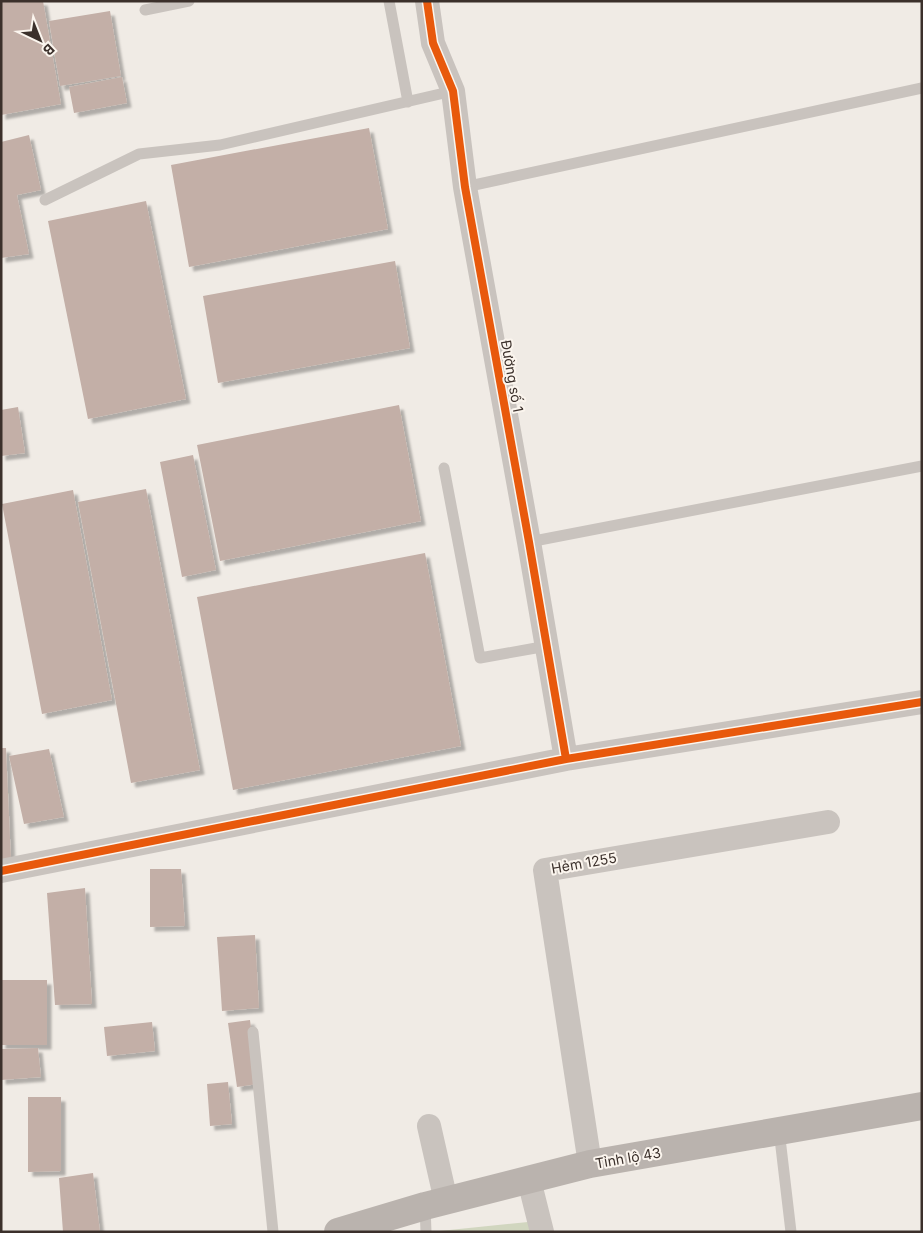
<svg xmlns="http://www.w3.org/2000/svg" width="923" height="1233" font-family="Inter,sans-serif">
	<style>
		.green { fill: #d1d6bf }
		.building { fill: #c3afa7; filter: url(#shadow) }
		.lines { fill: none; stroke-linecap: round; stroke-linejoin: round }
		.lane { stroke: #c9c3be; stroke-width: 11 }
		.street { stroke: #c9c3be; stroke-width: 24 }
		.secondary { stroke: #bab3ae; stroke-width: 28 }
		.cycleway-casing { stroke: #fbf5ee; stroke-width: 11 }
		.cycleway { stroke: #e8590c; stroke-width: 8 }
		.labels { text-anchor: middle; stroke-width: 4; stroke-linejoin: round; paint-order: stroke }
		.street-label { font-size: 14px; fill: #3b302b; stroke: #fbf5ee }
	</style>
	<defs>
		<filter id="shadow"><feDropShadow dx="4.5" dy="4.5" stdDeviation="1" flood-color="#0004"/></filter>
	</defs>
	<rect width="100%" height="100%" fill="#f0ebe5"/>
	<path class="green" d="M 538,1221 L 539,1232 L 430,1232 Z"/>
	<path class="building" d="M 1,1 L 43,1 L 61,104 L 1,115 Z
		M 110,11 L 121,76 L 60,86 L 49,21 Z
		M 122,77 L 127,103 L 74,113 L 69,87 Z
		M 369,128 L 388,229 L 189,267 L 171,165 Z
		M 29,135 L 41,190 L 17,195 L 29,254 L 1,258 L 1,142 Z
		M 146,201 L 186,399 L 88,419 L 48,221 Z
		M 395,261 L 410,348 L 218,383 L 203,296 Z
		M 399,405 L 421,521 L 220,561 L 197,445 Z
		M 18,407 L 25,453 L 1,456 L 1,410 Z
		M 193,455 L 216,570 L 182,577 L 160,462 Z
		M 146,489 L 200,770 L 131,783 L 78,502 Z
		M 73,490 L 112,700 L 42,714 L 2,504 Z
		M 425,553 L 461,746 L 233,790 L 197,597 Z
		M 1,748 L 6,748 L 11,861 L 1,861 Z
		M 49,749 L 64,817 L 24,824 L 9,756 Z
		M 150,869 L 181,869 L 185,926 L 150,927 Z
		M 85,888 L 92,1004 L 55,1005 L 47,893 Z
		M 255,935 L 259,1008 L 222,1011 L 217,937 Z
		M 1,980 L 47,980 L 47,1045 L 1,1045 Z
		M 250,1020 L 258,1084 L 237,1087 L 228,1023 Z
		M 152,1022 L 155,1051 L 107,1056 L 104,1027 Z
		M 38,1048 L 41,1077 L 1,1080 L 1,1049 Z
		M 228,1082 L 232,1124 L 210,1126 L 207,1084 Z
		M 28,1097 L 61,1097 L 61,1171 L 28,1172 Z
		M 93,1173 L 100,1232 L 63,1232 L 59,1178 Z"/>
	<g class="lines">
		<path class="lane" d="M 389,1 L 408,102
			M 145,10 L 189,1
			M 465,187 L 922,88
			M 45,200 L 139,154 L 220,145 L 453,91
			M 444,468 L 480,658 L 547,646
			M 529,542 L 922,466
			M 253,1032 L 273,1232
			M 779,1130 L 791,1232
			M 425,1206 L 426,1232"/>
		<path class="street" d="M 427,1 L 433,43 L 453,91 L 465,187 L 529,542 L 566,759
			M 1,871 L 566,759 L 922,702
			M 429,1126 L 446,1201
			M 590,1164 L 545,870 L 828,822
			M 529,1180 L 542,1232"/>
		<path class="secondary" d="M 338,1232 L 425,1206 L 590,1164 L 922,1106"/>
		<g class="cycleway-casing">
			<path id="cycleway" d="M 427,1 L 433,43 L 453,91 L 465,187 L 529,542 L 566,759
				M 1,871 L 566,759 L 922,702"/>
		</g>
		<use href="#cycleway" class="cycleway"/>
	</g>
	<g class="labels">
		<g class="street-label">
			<text transform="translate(512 376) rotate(80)" y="5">Đường số 1</text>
			<text transform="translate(584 863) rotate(-10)" y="5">Hẻm 1255</text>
			<text transform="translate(628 1158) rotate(-10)" y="5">Tỉnh lộ 43</text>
		</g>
	</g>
	<rect width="923" height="1233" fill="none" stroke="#3b302b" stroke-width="5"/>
	<g transform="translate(40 40) rotate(137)" stroke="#fbf5ee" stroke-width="4" paint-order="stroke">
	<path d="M0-4L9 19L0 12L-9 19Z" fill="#3b302b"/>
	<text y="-8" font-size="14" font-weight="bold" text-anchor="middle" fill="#3b302b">B</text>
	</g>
</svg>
